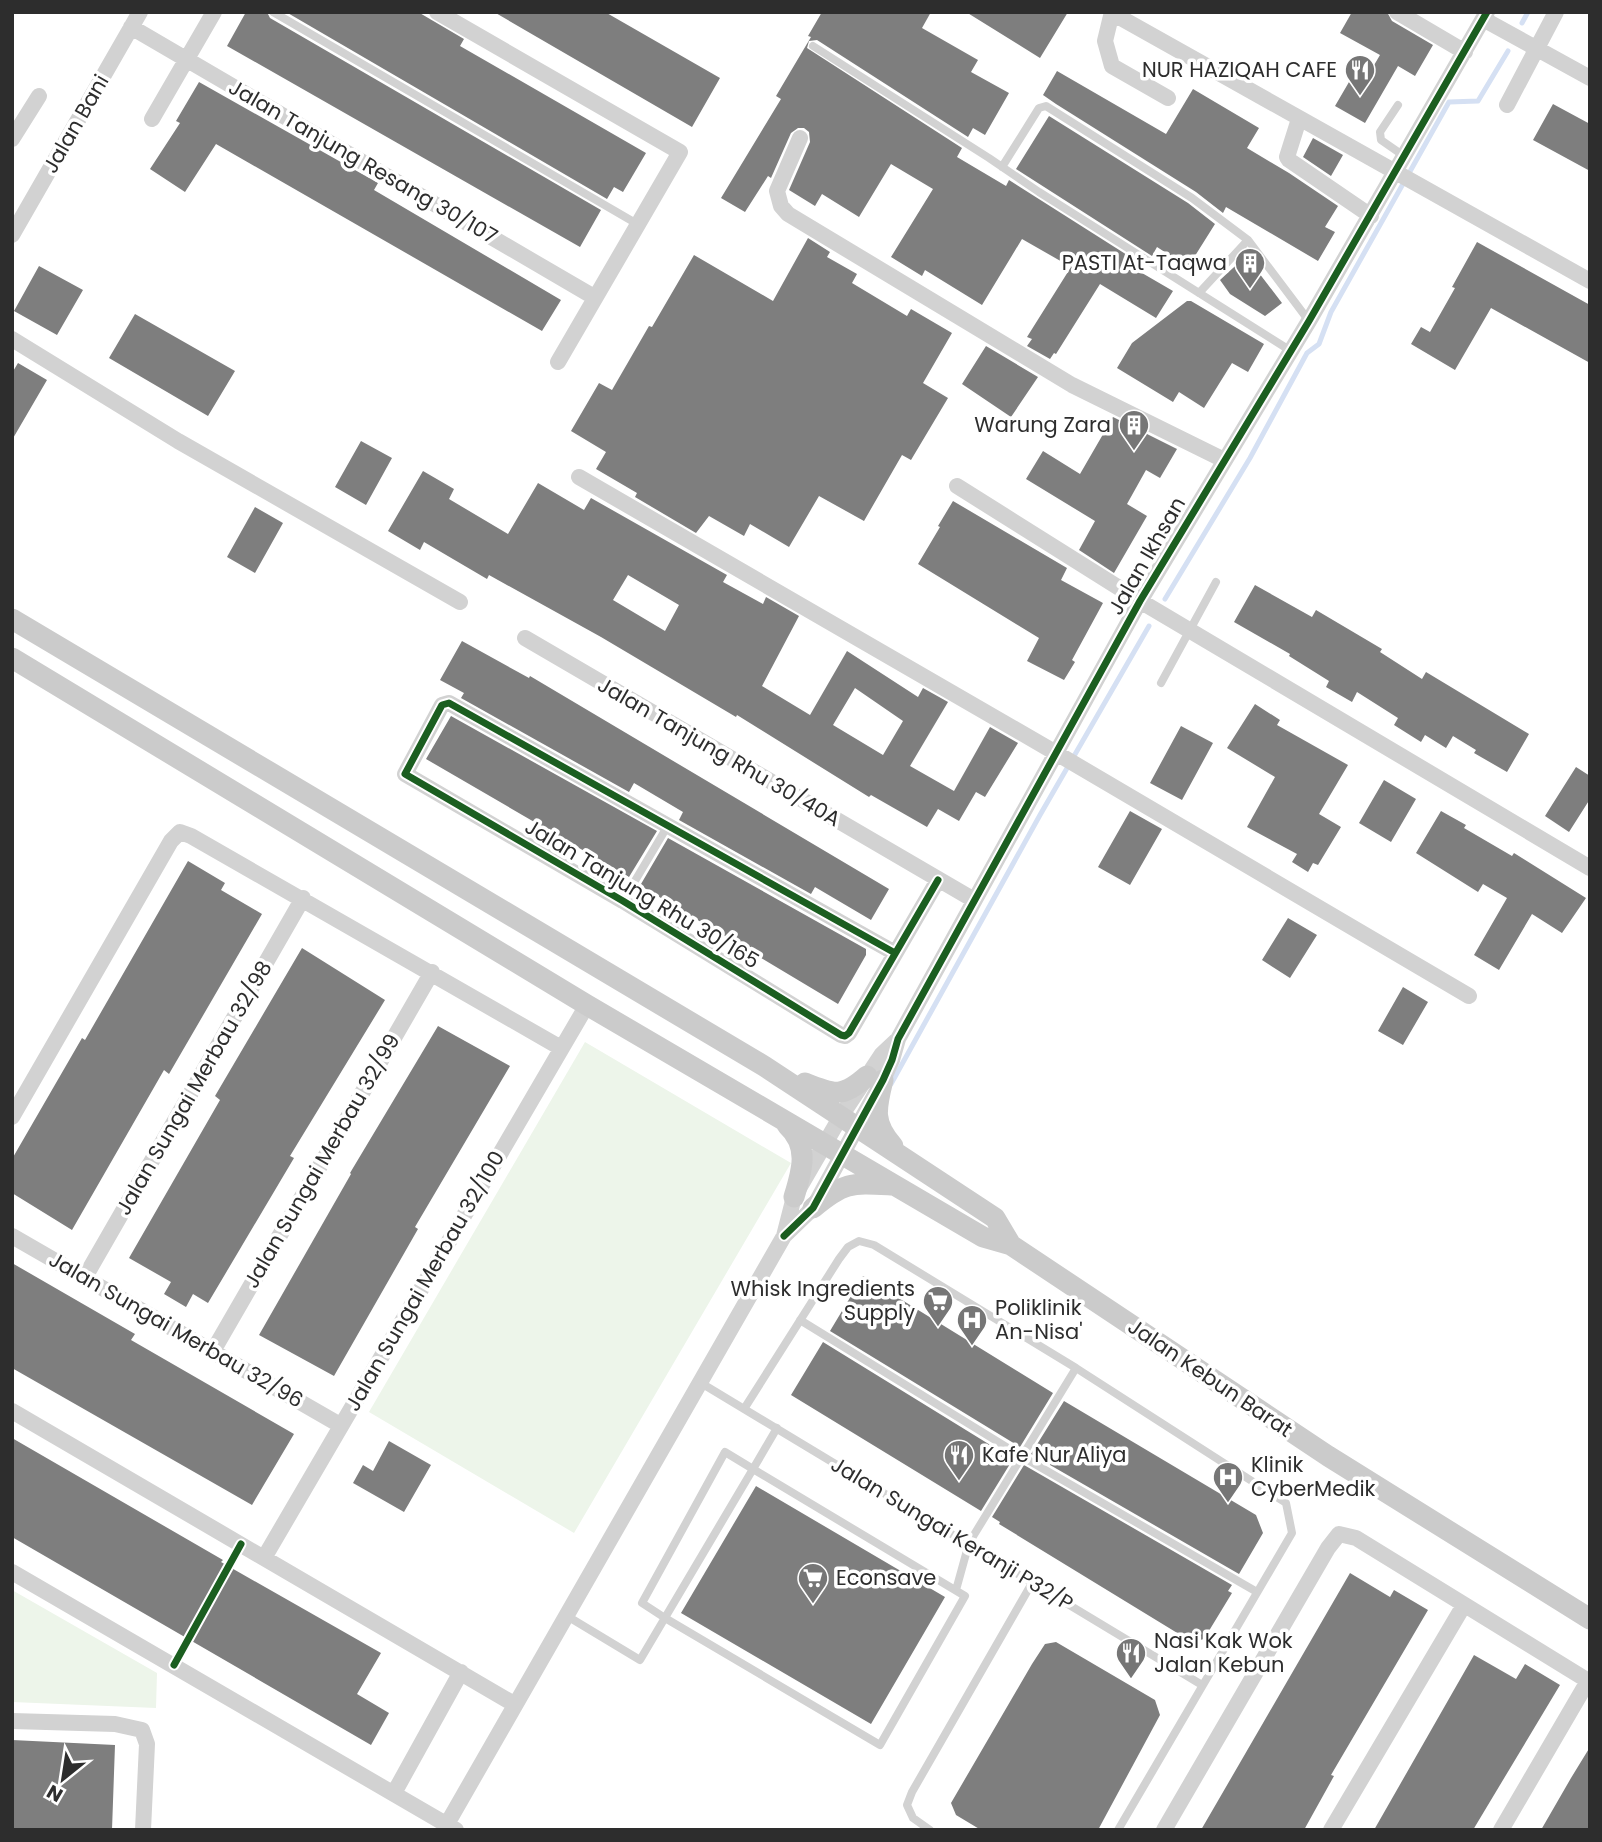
<svg xmlns="http://www.w3.org/2000/svg" width="1602" height="1842" font-family="Poppins,sans-serif">
	<style>
		.green { fill: #edf5ea }
		.lines { fill: none; stroke-linecap: round; stroke-linejoin: round }
		.stream { stroke: #d5e0f3; stroke-width: 5 }
		.building { fill: #7e7e7e; fill-rule: evenodd }
		.lane { stroke: #d2d2d2; stroke-width: 8 }
		.street { stroke: #d2d2d2; stroke-width: 16 }
		.secondary { stroke: #cbcbcb; stroke-width: 21 }
		.cycleway-casing { stroke: #fff; stroke-width: 11 }
		.cycleway { stroke: #1b5e20; stroke-width: 7 }
		.labels { text-anchor: middle; stroke-width: 7; stroke-linejoin: round; paint-order: stroke }
		.poi-label { font-size: 21px; fill: #2d2d2d; stroke: #fff; text-anchor: start }
		.street-label { font-size: 21px; fill: #2d2d2d; stroke: #fff }
	</style>
	<rect width="100%" height="100%" fill="#fff"/>
	<path class="green" d="M 585,1042 L 791,1163 L 574,1533 L 369,1412 Z
		M 12,1590 L 157,1673 L 156,1708 L 12,1702 Z"/>
	<g class="lines">
		<path class="stream" d="M 1522,23 L 1528,12
			M 1165,599 L 1250,458 L 1307,353 L 1319,344 L 1331,312 L 1449,102 L 1478,101 L 1508,51
			M 891,1084 L 1040,815 L 1149,626"/>
	</g>
	<path class="building" d="M 246,12 L 267,12 L 270,18 L 601,210 L 580,247 L 227,46 Z
		M 286,12 L 418,12 L 464,39 L 460,46 L 646,153 L 623,192 L 614,187 L 607,199 Z
		M 494,12 L 605,12 L 720,78 L 692,127 Z
		M 822,12 L 931,12 L 922,28 L 978,60 L 971,72 L 1009,93 L 985,135 L 973,128 L 968,137 L 817,40 L 809,41 L 807,48 L 962,148 L 957,157 L 1006,186 L 1009,180 L 1146,267 L 1142,273 L 1173,291 L 1156,318 L 1100,284 L 1056,354 L 1054,353 L 1050,359 L 1027,346 L 1032,339 L 1027,337 L 1071,267 L 1022,239 L 982,305 L 925,270 L 922,276 L 891,257 L 933,189 L 891,164 L 859,217 L 822,194 L 815,206 L 789,190 L 810,142 L 809,132 L 804,128 L 798,128 L 791,133 L 771,178 L 768,176 L 745,212 L 721,198 L 781,99 L 776,96 L 811,37 L 808,36 Z
		M 966,12 L 1068,12 L 1040,58 Z
		M 1352,12 L 1387,12 L 1392,21 L 1433,45 L 1415,76 L 1398,66 L 1365,123 L 1335,106 L 1349,82 L 1360,89 L 1380,55 L 1340,33 Z
		M 1057,71 L 1166,134 L 1193,89 L 1259,128 L 1247,148 L 1289,173 L 1338,206 L 1325,227 L 1335,232 L 1318,261 L 1226,207 L 1223,213 L 1196,192 L 1056,104 L 1043,95 Z
		M 199,82 L 378,183 L 374,190 L 561,300 L 542,331 L 216,144 L 185,192 L 150,169 L 180,123 L 176,121 Z
		M 1553,104 L 1590,124 L 1590,171 L 1533,140 Z
		M 1049,116 L 1188,203 L 1215,224 L 1188,267 L 1157,247 L 1152,256 L 1016,169 Z
		M 1313,138 L 1343,155 L 1331,176 L 1303,157 Z
		M 808,238 L 830,252 L 827,257 L 857,274 L 852,283 L 907,316 L 911,309 L 952,333 L 923,383 L 948,398 L 911,460 L 902,455 L 864,521 L 819,496 L 789,547 L 750,524 L 744,536 L 709,516 L 696,533 L 635,497 L 637,493 L 596,469 L 606,452 L 571,431 L 599,383 L 612,390 L 649,326 L 652,327 L 694,255 L 773,301 Z
		M 1477,242 L 1590,305 L 1590,363 L 1491,308 L 1455,370 L 1411,344 L 1421,327 L 1430,332 L 1455,288 L 1452,287 Z
		M 1246,256 L 1282,303 L 1265,316 L 1230,294 L 1220,280 Z
		M 39,266 L 83,290 L 57,335 L 14,311 Z
		M 1187,301 L 1191,301 L 1264,344 L 1248,372 L 1232,363 L 1204,408 L 1179,392 L 1173,402 L 1117,368 L 1132,343 Z
		M 135,314 L 235,371 L 208,416 L 109,358 Z
		M 986,346 L 1038,377 L 1011,417 L 962,384 Z
		M 18,363 L 47,380 L 12,440 L 12,373 Z
		M 1113,417 L 1177,449 L 1160,478 L 1146,470 L 1127,504 L 1147,516 L 1114,573 L 1079,550 L 1095,521 L 1026,479 L 1043,451 L 1080,474 Z
		M 361,441 L 392,458 L 366,505 L 335,487 Z
		M 423,471 L 454,489 L 449,499 L 508,534 L 538,483 L 584,510 L 591,498 L 727,575 L 723,582 L 763,604 L 766,597 L 799,616 L 762,686 L 810,715 L 847,651 L 918,697 L 923,688 L 948,702 L 910,766 L 954,791 L 990,727 L 1018,743 L 985,797 L 976,792 L 959,821 L 938,809 L 927,827 L 871,795 L 869,797 L 737,715 L 736,717 L 601,637 L 489,575 L 487,579 L 424,542 L 420,550 L 388,531 ZM 628,575 L 679,605 L 665,631 L 613,600 ZM 855,688 L 903,721 L 883,755 L 833,725 Z
		M 953,501 L 1067,568 L 1061,580 L 1103,603 L 1072,660 L 1075,662 L 1064,680 L 1027,661 L 1039,638 L 918,564 L 940,527 L 938,526 Z
		M 255,507 L 283,523 L 255,573 L 227,557 Z
		M 1255,585 L 1312,617 L 1316,610 L 1382,649 L 1380,652 L 1422,679 L 1426,672 L 1529,734 L 1507,772 L 1474,753 L 1476,750 L 1453,736 L 1446,748 L 1425,735 L 1421,742 L 1394,725 L 1398,718 L 1357,692 L 1352,702 L 1326,687 L 1329,681 L 1289,656 L 1290,654 L 1234,622 Z
		M 462,641 L 529,678 L 530,676 L 889,889 L 871,920 L 815,887 L 811,894 L 679,820 L 683,812 L 634,783 L 629,792 L 461,698 L 464,693 L 440,680 Z
		M 1255,704 L 1280,720 L 1277,725 L 1348,765 L 1319,814 L 1341,827 L 1318,865 L 1313,863 L 1308,872 L 1292,862 L 1297,854 L 1247,827 L 1275,777 L 1227,748 Z
		M 451,716 L 657,831 L 629,877 L 426,759 Z
		M 1181,726 L 1213,743 L 1182,800 L 1150,783 Z
		M 1576,767 L 1590,776 L 1590,799 L 1569,832 L 1545,816 Z
		M 1384,780 L 1416,799 L 1391,842 L 1359,823 Z
		M 1130,811 L 1162,829 L 1130,885 L 1098,867 Z
		M 1441,811 L 1466,825 L 1464,828 L 1512,856 L 1514,853 L 1586,898 L 1562,933 L 1532,914 L 1499,970 L 1474,955 L 1507,898 L 1483,884 L 1478,892 L 1416,853 Z
		M 668,838 L 866,949 L 866,955 L 838,1004 L 641,886 L 641,884 Z
		M 188,861 L 225,883 L 221,890 L 262,914 L 169,1074 L 164,1070 L 72,1230 L 12,1193 L 12,1159 L 82,1038 L 85,1040 Z
		M 1288,918 L 1317,935 L 1290,978 L 1262,960 Z
		M 302,948 L 385,1000 L 290,1156 L 294,1158 L 208,1303 L 193,1294 L 186,1307 L 164,1294 L 171,1282 L 129,1258 L 220,1100 L 215,1096 Z
		M 1403,987 L 1428,1002 L 1403,1045 L 1378,1031 Z
		M 438,1026 L 510,1066 L 415,1227 L 418,1229 L 334,1376 L 259,1335 L 351,1174 L 350,1173 Z
		M 12,1263 L 135,1334 L 131,1340 L 294,1434 L 252,1505 L 12,1368 Z
		M 863,1276 L 1053,1393 L 1020,1447 L 830,1331 Z
		M 823,1342 L 1013,1459 L 981,1511 L 791,1395 Z
		M 1064,1401 L 1256,1515 L 1263,1533 L 1239,1574 L 1031,1454 Z
		M 12,1438 L 223,1560 L 221,1562 L 381,1653 L 357,1694 L 389,1713 L 371,1745 L 12,1537 Z
		M 389,1441 L 431,1465 L 404,1512 L 353,1483 L 363,1465 L 373,1471 Z
		M 1024,1465 L 1232,1585 L 1228,1591 L 1232,1593 L 1204,1639 L 1192,1642 L 999,1524 L 1000,1522 L 992,1517 Z
		M 756,1486 L 945,1597 L 871,1724 L 681,1613 Z
		M 1350,1573 L 1390,1597 L 1394,1590 L 1428,1610 L 1331,1775 L 1334,1776 L 1304,1830 L 1201,1830 Z
		M 1056,1642 L 1155,1700 L 1160,1715 L 1098,1830 L 981,1830 L 956,1815 L 951,1803 L 1032,1664 L 1045,1644 Z
		M 1474,1655 L 1516,1679 L 1525,1664 L 1560,1685 L 1473,1830 L 1374,1830 Z
		M 12,1740 L 115,1745 L 112,1830 L 12,1830 Z
		M 1590,1747 L 1590,1830 L 1541,1830 L 1571,1778 Z"/>
	<g class="lines">
		<path class="lane" d="M 273,12 L 639,225
			M 813,46 L 989,158 L 1039,192 L 1291,351
			M 1398,105 L 1380,132 L 1381,140 L 1404,156
			M 1002,167 L 1039,108 L 1046,106 L 1192,198 L 1248,240 L 1309,321
			M 1199,293 L 1248,240
			M 1161,683 L 1216,582
			M 623,901 L 667,827
			M 800,1320 L 1021,1456 L 1257,1592
			M 701,1383 L 1202,1685
			M 744,1409 L 839,1259 L 848,1247 L 859,1241 L 874,1245 L 1076,1368 L 1286,1503 L 1292,1533 L 1118,1830
			M 956,1590 L 969,1543 L 1076,1368
			M 567,1616 L 640,1660 L 753,1469 L 725,1452 L 642,1603 L 665,1618 L 880,1745 L 965,1596 L 753,1469 L 777,1428
			M 930,1830 L 913,1818 L 907,1805 L 912,1792 L 1032,1583"/>
		<path class="street" d="M 437,12 L 680,152 L 558,362
			M 1112,12 L 1105,41 L 1112,66 L 1168,98
			M 1397,12 L 1465,52
			M 1112,13 L 1590,281
			M 1483,19 L 1590,78
			M 131,27 L 594,297
			M 1507,105 L 1556,12
			M 152,119 L 214,12
			M 1299,119 L 1287,157 L 1289,160 L 1371,216
			M 800,138 L 777,191 L 781,206 L 788,214 L 1072,385 L 1224,460
			M 12,139 L 39,96
			M 12,235 L 140,12
			M 12,339 L 178,441 L 460,602
			M 579,477 L 1056,753 L 1469,996
			M 957,486 L 1140,601 L 1590,868
			M 525,638 L 974,900
			M 895,953 L 449,703 L 442,705 L 405,774 L 623,901 L 841,1035 L 845,1036 L 849,1033 L 938,880
			M 12,1117 L 171,841 L 180,832 L 191,836 L 561,1048
			M 12,1236 L 340,1425
			M 784,1236 L 813,1208 L 883,1080 L 892,1060 L 898,1039 L 1140,601 L 1309,321 L 1487,12
			M 85,1277 L 303,898
			M 213,1351 L 432,972
			M 12,1411 L 514,1704
			M 264,1558 L 587,1005
			M 12,1572 L 456,1830
			M 12,1721 L 115,1724 L 142,1730 L 147,1744 L 143,1830
			M 394,1793 L 461,1672
			M 447,1824 L 784,1236 L 794,1197 L 841,1116 L 882,1054 L 898,1039
			M 1164,1830 L 1328,1548 L 1339,1534 L 1356,1538 L 1590,1682
			M 1331,1830 L 1464,1605
			M 1501,1830 L 1588,1681"/>
		<path class="secondary" d="M 12,619 L 764,1066 L 995,1218 L 1011,1245
			M 12,658 L 587,1005 L 983,1237 L 1011,1245 L 1328,1456 L 1590,1619
			M 883,1080 C 876,1108 872,1123 893,1146
			M 805,1083 C 835,1095 842,1098 867,1076
			M 787,1125 C 810,1146 802,1171 794,1197
			M 813,1208 C 844,1182 851,1183 891,1185"/>
		<g class="cycleway-casing">
			<path id="cycleway" d="M 895,953 L 449,703 L 442,705 L 405,774 L 623,901 L 841,1035 L 845,1036 L 849,1033 L 938,880
				M 784,1236 L 813,1208 L 883,1080 L 892,1060 L 898,1039 L 1140,601 L 1309,321 L 1487,12
				M 174,1665 L 241,1544"/>
		</g>
		<use href="#cycleway" class="cycleway"/>
	</g>
	<defs>
		<g id="restaurant-pin" transform="scale(1.575)"><path d="M0 17L-7.5 6A9.5 9.5 0 1 1 7.5 6Z" fill="#767676" stroke="#fff"/><path d="M-5-6h1v4h1v-4h1v4h1v-4h1v5L-1.5 .5V6h-2V.5L-5-1ZM5-6V6H3V1.5H1.5Q1.5-4 5-6Z" fill="#fff"/></g>
		<g id="building-pin" transform="scale(1.575)"><path d="M0 17L-7.5 6A9.5 9.5 0 1 1 7.5 6Z" fill="#767676" stroke="#fff"/><path d="M-4-6H4V6H1V3H-1V6H-4ZM-2.5-4.3h1.7v1.8h-1.7ZM.8-4.3h1.7v1.8H.8ZM-2.5-1h1.7V.8h-1.7ZM.8-1h1.7V.8H.8Z" fill="#fff"/></g>
		<g id="supermarket-pin" transform="scale(1.575)"><path d="M0 17L-7.5 6A9.5 9.5 0 1 1 7.5 6Z" fill="#767676" stroke="#fff"/><path d="M-6-5.5h2.5l.6 2H6L4.5 2H-2.5L-4.4-4H-6ZM-1.5 3.2a1.3 1.3 0 1 0 .1 0ZM3 3.2a1.3 1.3 0 1 0 .1 0Z" fill="#fff"/></g>
		<g id="hospital-pin" transform="scale(1.575)"><path d="M0 17L-7.5 6A9.5 9.5 0 1 1 7.5 6Z" fill="#767676" stroke="#fff"/><path d="M-5-5h3v3.5h4V-5h3V5h-3V1.5h-4V5h-3Z" fill="#fff"/></g>
	</defs>
	<g fill-rule="evenodd">
		<use href="#restaurant-pin" x="1360" y="70"/>
		<use href="#building-pin" x="1250" y="263"/>
		<use href="#building-pin" x="1134" y="425"/>
		<use href="#supermarket-pin" x="938" y="1301"/>
		<use href="#hospital-pin" x="972" y="1320"/>
		<use href="#restaurant-pin" x="959" y="1455"/>
		<use href="#hospital-pin" x="1228" y="1477"/>
		<use href="#supermarket-pin" x="813" y="1578"/>
		<use href="#restaurant-pin" x="1131" y="1653"/>
	</g>
	<g class="labels">
		<g class="poi-label">
			<text x="1337" y="77" text-anchor="end">NUR HAZIQAH CAFE</text>
			<text x="1227" y="270" text-anchor="end">PASTI At-Taqwa</text>
			<text x="1111" y="432" text-anchor="end">Warung Zara</text>
			<text x="915" y="1296" text-anchor="end">Whisk Ingredients<tspan x="915" dy="24">Supply</tspan></text>
			<text x="995" y="1315">Poliklinik<tspan x="995" dy="24">An-Nisa'</tspan></text>
			<text x="982" y="1462">Kafe Nur Aliya</text>
			<text x="1251" y="1472">Klinik<tspan x="1251" dy="24">CyberMedik</tspan></text>
			<text x="836" y="1585">Econsave</text>
			<text x="1154" y="1648">Nasi Kak Wok<tspan x="1154" dy="24">Jalan Kebun</tspan></text>
		</g>
		<g class="street-label">
			<text transform="translate(76 124) rotate(-60)" y="7">Jalan Bani</text>
			<text transform="translate(363 162) rotate(30)" y="7">Jalan Tanjung Resang 30/107</text>
			<text transform="translate(1147 556) rotate(-60)" y="7">Jalan Ikhsan</text>
			<text transform="translate(719 752) rotate(30)" y="7">Jalan Tanjung Rhu 30/40A</text>
			<text transform="translate(642 894) rotate(31)" y="7">Jalan Tanjung Rhu 30/165</text>
			<text transform="translate(194 1088) rotate(-60)" y="7">Jalan Sungai Merbau 32/98</text>
			<text transform="translate(322 1161) rotate(-60)" y="7">Jalan Sungai Merbau 32/99</text>
			<text transform="translate(425 1281) rotate(-60)" y="7">Jalan Sungai Merbau 32/100</text>
			<text transform="translate(176 1330) rotate(30)" y="7">Jalan Sungai Merbau 32/96</text>
			<text transform="translate(1210 1378) rotate(34)" y="7">Jalan Kebun Barat</text>
			<text transform="translate(952 1534) rotate(31)" y="7">Jalan Sungai Keranji P32/P</text>
		</g>
	</g>
	<rect width="1602" height="1842" fill="none" stroke="#2d2d2d" stroke-width="28"/>
	<g transform="translate(63 1779) rotate(210)" stroke="#ffffff" stroke-width="5" paint-order="stroke">
	<path d="M0-5L12 26L0 18L-12 26Z" fill="#2d2d2d"/>
	<text y="-10" font-size="19" font-weight="bold" text-anchor="middle" fill="#2d2d2d">N</text>
	</g>
</svg>
